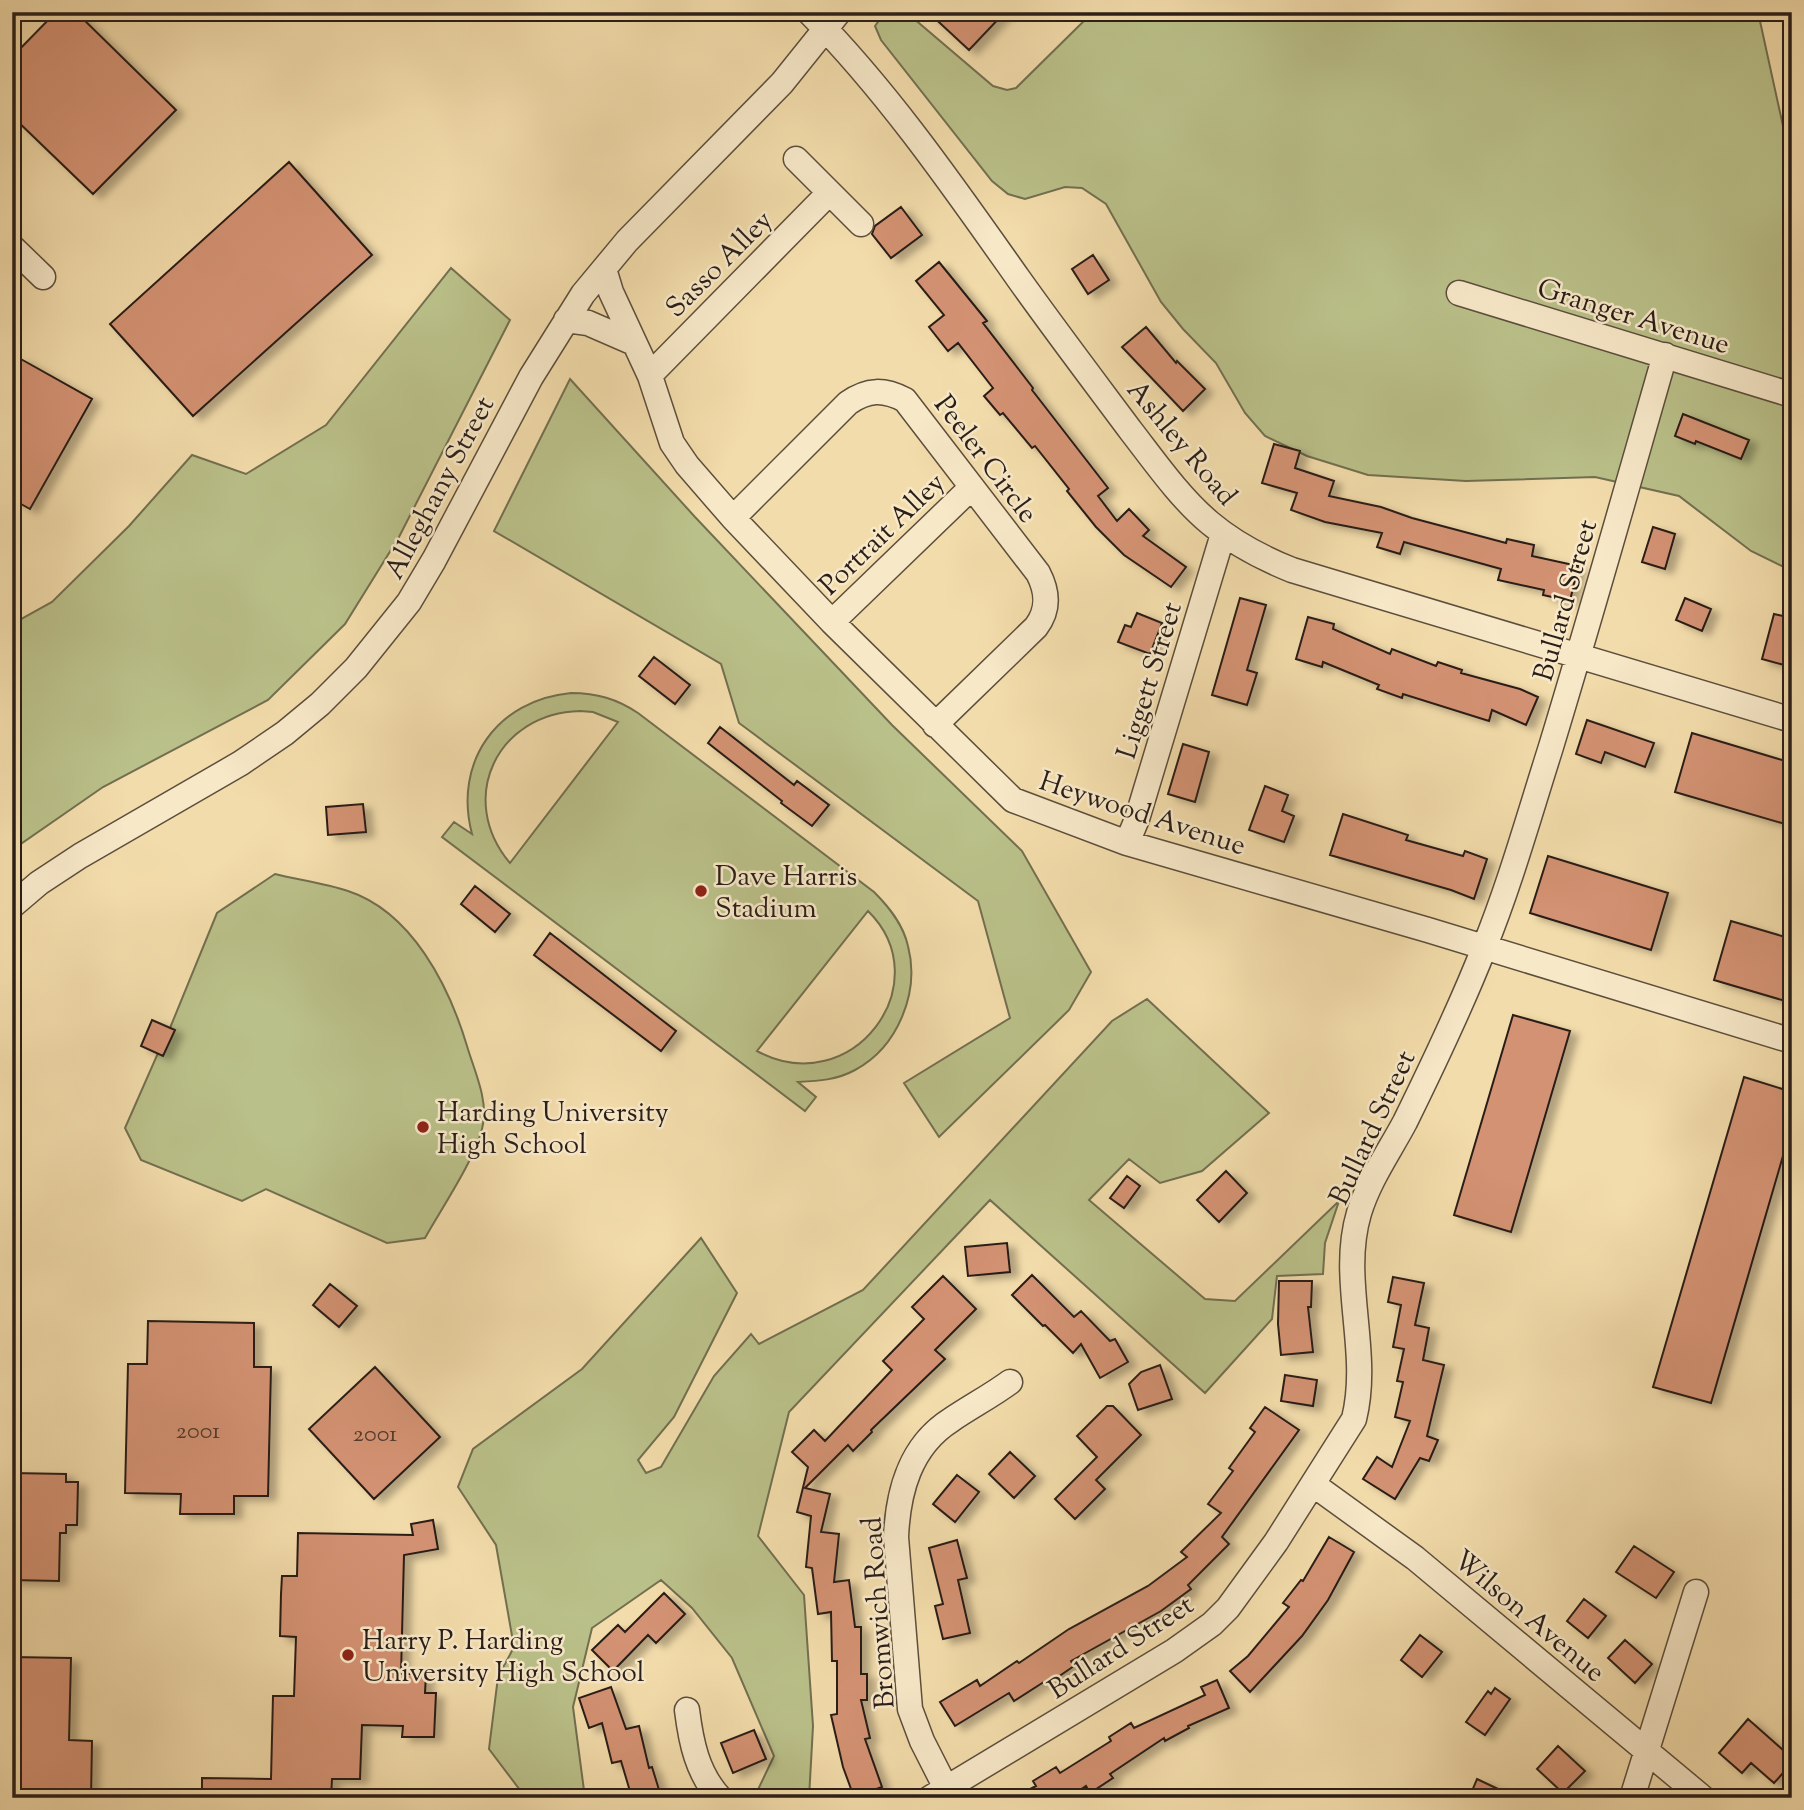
<svg xmlns="http://www.w3.org/2000/svg" width="1804" height="1810" font-family="'Sorts Mill Goudy',serif">
	<style>
		.green { fill: #bac089; stroke: #726f50; stroke-width: 2; fill-rule: evenodd }
		.lines { fill: none; stroke-linecap: round; stroke-linejoin: round }
		.stream { stroke: #6e7c70; stroke-width: 6 }
		.building { fill: #d39273; stroke: #2a1e18; stroke-width: 2; filter: url(#shadow) }
		.minor-casing { stroke: #5c4e3d; stroke-width: 27 }
		.minor { stroke: #f7e8c8; stroke-width: 24 }
		.poi-dot { fill: #8f2418; stroke: #f7e8c8; stroke-width: 2.5 }
		.labels { text-anchor: middle; stroke-width: 5; stroke-linejoin: round; paint-order: stroke }
		.number-label { font-size: 24px; fill: #543b2f }
		.street-label { font-size: 28px; fill: #2a1e18; stroke: #f7e8c8 }
		.poi-label { font-size: 28px; fill: #2a1e18; stroke: #f7e8c8; text-anchor: start }
	</style>
	<defs>
		<filter id="shadow"><feDropShadow dx="8" dy="4.5" stdDeviation="3.5" flood-color="#0004"/></filter>
	</defs>
	<rect width="100%" height="100%" fill="#f3dcab"/>
	<filter id="stains"><feTurbulence type="fractalNoise" baseFrequency=".00286" numOctaves="4"/><feColorMatrix values="0 0 0 0 .2 0 0 0 0 .09 0 0 0 0 .02 0 0 0 .5 -.17"/></filter>
	<radialGradient id="worn" r=".72"><stop offset=".6" stop-color="#630" stop-opacity="0"/><stop offset="1" stop-color="#630" stop-opacity=".3"/></radialGradient>
	<path class="green" d="M 885,12 L 906,12 L 993,86 L 1007,90 L 1016,88 L 1093,12 L 1758,12 L 1792,167 L 1792,571 L 1751,551 L 1679,496 L 1595,477 L 1466,481 L 1368,475 L 1307,456 L 1265,436 L 1245,413 L 1216,363 L 1183,329 L 1161,302 L 1106,204 L 1082,188 L 1065,187 L 1025,199 L 1008,194 L 992,181 L 881,40 L 875,26 Z
		M 451,268 L 510,320 L 399,537 L 345,624 L 268,700 L 103,787 L 12,850 L 12,624 L 52,602 L 129,526 L 192,455 L 246,474 L 326,425 Z
		M 570,379 L 695,517 L 892,725 L 1022,851 L 1091,972 L 1069,1010 L 939,1137 L 904,1083 L 1010,1018 L 978,901 L 739,723 L 721,664 L 494,531 Z
		M 571,693 C 597,693 617,699 638,713 L 874,892 C 889,907 903,924 908,946 C 920,992 898,1047 855,1070 C 837,1080 818,1081 798,1082 L 816,1097 L 805,1111 L 442,837 L 454,822 L 472,834 C 453,762 497,700 571,693 ZM 580,711 L 593,712 L 618,722 L 510,863 C 456,799 497,713 580,711 ZM 868,911 C 941,983 852,1102 757,1051 Z
		M 275,874 C 299,880 324,883 348,891 C 412,912 449,986 467,1046 C 474,1070 488,1099 483,1124 C 478,1155 441,1209 425,1238 L 387,1243 L 266,1189 L 242,1201 L 141,1160 L 125,1128 L 158,1053 L 163,1055 L 174,1031 L 170,1028 L 217,913 Z
		M 1147,999 L 1269,1113 L 1202,1171 L 1160,1183 L 1129,1159 L 1089,1200 L 1205,1299 L 1235,1301 L 1339,1201 L 1325,1243 L 1323,1274 L 1277,1276 L 1272,1319 L 1205,1393 L 990,1200 L 789,1412 L 758,1536 L 804,1595 L 813,1726 L 809,1798 L 754,1798 L 774,1756 L 732,1658 L 692,1608 L 661,1580 L 592,1628 L 573,1707 L 585,1798 L 526,1798 L 489,1749 L 498,1677 L 514,1647 L 496,1545 L 458,1487 L 473,1449 L 582,1369 L 701,1238 L 737,1293 L 674,1417 L 638,1460 L 646,1473 L 661,1467 L 714,1376 L 751,1334 L 759,1344 L 863,1290 L 1112,1021 Z"/>
	<g class="lines">
		<path class="stream" d="M 788,1798 L 792,1793"/>
	</g>
	<path class="building" d="M 56,12 L 76,12 L 176,110 L 93,194 L 12,116 L 12,57 Z
		M 928,12 L 1005,12 L 969,50 Z
		M 289,162 L 372,255 L 193,416 L 110,324 Z
		M 901,207 L 922,235 L 891,258 L 872,234 L 875,226 Z
		M 1093,255 L 1109,280 L 1088,294 L 1072,269 Z
		M 939,262 L 987,321 L 983,323 L 1033,388 L 1032,390 L 1108,488 L 1098,496 L 1117,521 L 1129,509 L 1149,530 L 1143,536 L 1186,567 L 1171,587 L 1124,555 L 1096,527 L 1067,491 L 1069,489 L 1035,446 L 1032,448 L 1003,413 L 1000,415 L 984,396 L 993,388 L 958,343 L 948,351 L 929,327 L 944,315 L 916,281 Z
		M 1146,327 L 1176,363 L 1177,361 L 1205,389 L 1183,411 L 1122,347 Z
		M 19,358 L 92,399 L 30,509 L 12,499 L 12,369 Z
		M 1683,414 L 1749,440 L 1741,459 L 1696,441 L 1695,444 L 1675,436 Z
		M 1274,444 L 1300,451 L 1295,468 L 1334,481 L 1329,496 L 1381,507 L 1412,518 L 1506,543 L 1507,539 L 1534,545 L 1532,556 L 1578,566 L 1570,601 L 1543,595 L 1544,590 L 1498,580 L 1501,569 L 1404,542 L 1400,554 L 1377,547 L 1382,533 L 1325,522 L 1291,510 L 1297,493 L 1262,483 Z
		M 1653,527 L 1675,534 L 1665,569 L 1642,562 Z
		M 1240,598 L 1266,605 L 1247,670 L 1257,673 L 1247,705 L 1212,695 Z
		M 1685,598 L 1711,609 L 1702,631 L 1676,620 Z
		M 1137,613 L 1162,623 L 1150,654 L 1118,642 L 1125,625 L 1131,627 Z
		M 1774,614 L 1792,618 L 1792,652 L 1788,666 L 1762,659 Z
		M 1308,617 L 1334,624 L 1333,629 L 1390,654 L 1392,649 L 1436,666 L 1438,662 L 1462,670 L 1461,673 L 1520,689 L 1538,697 L 1526,725 L 1492,710 L 1489,721 L 1403,694 L 1402,698 L 1377,689 L 1379,685 L 1323,662 L 1322,667 L 1296,659 Z
		M 654,657 L 690,685 L 675,704 L 639,676 Z
		M 1587,720 L 1654,743 L 1645,767 L 1605,752 L 1601,763 L 1576,754 Z
		M 720,727 L 794,785 L 797,781 L 829,805 L 812,826 L 781,803 L 782,801 L 708,743 Z
		M 1692,733 L 1792,763 L 1792,826 L 1675,792 Z
		M 1183,744 L 1209,752 L 1195,802 L 1168,794 Z
		M 1265,786 L 1288,795 L 1282,811 L 1294,816 L 1284,842 L 1249,830 Z
		M 363,804 L 366,832 L 328,835 L 326,807 Z
		M 1343,814 L 1408,835 L 1406,840 L 1463,856 L 1465,851 L 1487,859 L 1474,899 L 1451,890 L 1330,855 Z
		M 1548,856 L 1668,893 L 1651,950 L 1530,913 Z
		M 475,886 L 510,914 L 495,932 L 461,904 Z
		M 1731,921 L 1792,939 L 1792,1003 L 1714,980 Z
		M 550,933 L 676,1031 L 661,1051 L 534,955 Z
		M 1513,1015 L 1570,1031 L 1511,1232 L 1454,1215 Z
		M 152,1020 L 175,1030 L 163,1056 L 141,1046 Z
		M 1744,1077 L 1792,1092 L 1792,1125 L 1711,1403 L 1653,1387 Z
		M 1226,1171 L 1247,1193 L 1219,1222 L 1197,1200 Z
		M 1127,1176 L 1140,1186 L 1124,1208 L 1110,1198 Z
		M 1007,1243 L 1010,1272 L 968,1276 L 965,1247 Z
		M 1032,1275 L 1074,1317 L 1081,1311 L 1110,1341 L 1115,1339 L 1128,1362 L 1100,1378 L 1081,1344 L 1073,1353 L 1045,1325 L 1043,1326 L 1012,1295 Z
		M 943,1276 L 976,1309 L 935,1350 L 945,1359 L 871,1430 L 872,1432 L 853,1451 L 848,1445 L 805,1488 L 830,1494 L 821,1532 L 839,1534 L 834,1582 L 849,1580 L 855,1627 L 861,1627 L 861,1674 L 867,1674 L 867,1700 L 861,1700 L 870,1738 L 865,1739 L 882,1787 L 854,1797 L 843,1767 L 831,1715 L 837,1714 L 837,1661 L 832,1661 L 831,1612 L 818,1614 L 812,1568 L 806,1567 L 811,1516 L 797,1512 L 808,1467 L 792,1452 L 814,1430 L 825,1441 L 892,1370 L 883,1361 L 924,1319 L 912,1307 Z
		M 1393,1277 L 1424,1283 L 1415,1325 L 1429,1328 L 1423,1360 L 1444,1365 L 1427,1436 L 1438,1440 L 1429,1461 L 1420,1458 L 1395,1499 L 1363,1479 L 1377,1457 L 1392,1467 L 1410,1421 L 1395,1417 L 1403,1382 L 1397,1381 L 1404,1349 L 1393,1347 L 1401,1305 L 1388,1302 Z
		M 1279,1281 L 1312,1281 L 1311,1307 L 1308,1307 L 1313,1352 L 1281,1355 L 1278,1324 Z
		M 330,1284 L 357,1306 L 339,1327 L 313,1305 Z
		M 148,1321 L 254,1323 L 254,1367 L 271,1367 L 268,1496 L 234,1496 L 234,1514 L 180,1514 L 181,1494 L 125,1493 L 128,1364 L 147,1364 Z
		M 1160,1365 L 1172,1399 L 1138,1410 L 1129,1384 L 1141,1372 Z
		M 375,1367 L 440,1437 L 374,1499 L 309,1429 Z
		M 1285,1375 L 1317,1380 L 1313,1406 L 1281,1401 Z
		M 1107,1406 L 1113,1406 L 1141,1435 L 1096,1480 L 1105,1489 L 1075,1519 L 1055,1499 L 1097,1457 L 1077,1436 Z
		M 1265,1407 L 1299,1430 L 1222,1537 L 1229,1544 L 1188,1585 L 1191,1589 L 1161,1611 L 1071,1661 L 1074,1666 L 1052,1681 L 1050,1678 L 1014,1701 L 1009,1693 L 955,1726 L 940,1702 L 977,1680 L 980,1686 L 1017,1661 L 1019,1663 L 1069,1629 L 1148,1586 L 1187,1557 L 1181,1552 L 1221,1513 L 1208,1504 L 1233,1471 L 1229,1468 L 1255,1432 L 1250,1428 Z
		M 1010,1452 L 1035,1476 L 1014,1498 L 989,1474 Z
		M 12,1473 L 66,1474 L 66,1482 L 78,1482 L 77,1525 L 66,1525 L 66,1533 L 60,1533 L 59,1581 L 12,1580 Z
		M 957,1475 L 979,1492 L 955,1522 L 933,1504 Z
		M 433,1520 L 438,1549 L 404,1555 L 401,1674 L 426,1674 L 425,1693 L 436,1693 L 434,1737 L 402,1737 L 403,1726 L 362,1725 L 360,1779 L 332,1779 L 331,1798 L 202,1798 L 202,1778 L 271,1779 L 273,1696 L 294,1696 L 296,1637 L 280,1636 L 281,1594 L 282,1576 L 297,1576 L 298,1533 L 413,1535 L 411,1524 Z
		M 1329,1537 L 1354,1552 L 1328,1600 L 1302,1636 L 1250,1692 L 1230,1671 L 1248,1656 L 1289,1607 L 1283,1603 L 1301,1580 L 1303,1581 Z
		M 957,1540 L 967,1578 L 958,1580 L 970,1633 L 943,1639 L 935,1606 L 943,1604 L 929,1548 Z
		M 1634,1546 L 1674,1572 L 1656,1598 L 1616,1572 Z
		M 664,1593 L 685,1614 L 656,1643 L 648,1635 L 613,1671 L 592,1650 L 618,1625 L 625,1632 Z
		M 1584,1599 L 1606,1616 L 1588,1638 L 1567,1621 Z
		M 1420,1635 L 1442,1652 L 1422,1677 L 1401,1660 Z
		M 1625,1640 L 1652,1664 L 1635,1683 L 1608,1658 Z
		M 12,1657 L 71,1658 L 69,1740 L 92,1741 L 91,1798 L 12,1798 Z
		M 1217,1680 L 1229,1708 L 1188,1726 L 1189,1728 L 1165,1741 L 1164,1738 L 1110,1774 L 1113,1778 L 1090,1793 L 1086,1786 L 1068,1798 L 1013,1798 L 1036,1786 L 1033,1781 L 1056,1767 L 1060,1773 L 1111,1741 L 1109,1737 L 1131,1723 L 1134,1728 L 1205,1695 L 1201,1687 Z
		M 611,1687 L 626,1729 L 639,1726 L 649,1768 L 652,1767 L 660,1793 L 643,1798 L 632,1798 L 621,1761 L 612,1763 L 602,1723 L 589,1728 L 579,1698 Z
		M 1495,1688 L 1510,1699 L 1485,1735 L 1466,1722 L 1488,1691 L 1491,1694 Z
		M 1748,1719 L 1792,1758 L 1792,1763 L 1774,1783 L 1751,1763 L 1742,1773 L 1719,1753 Z
		M 754,1730 L 766,1759 L 733,1773 L 721,1743 Z
		M 1558,1746 L 1585,1771 L 1563,1793 L 1537,1769 Z
		M 1477,1779 L 1517,1798 L 1469,1798 Z"/>
	<g class="lines">
		<g class="minor-casing">
			<path id="minor" d="M 809,12 C 888,92 953,186 1018,278 C 1055,330 1093,380 1131,431 C 1155,462 1180,498 1210,523 C 1235,544 1262,558 1292,570 L 1792,720
				M 796,159 L 861,224
				M 12,247 L 43,277
				M 604,269 L 611,292 L 650,376 L 672,443 L 687,465 L 733,518 L 832,622 L 1013,800 L 1127,843 L 1428,930 L 1792,1041
				M 1459,293 L 1792,395
				M 566,320 L 588,323 L 634,343
				M 650,375 L 829,193
				M 733,518 L 848,403 C 868,389 884,389 905,400 L 1038,573 C 1048,592 1049,610 1036,627 L 935,725
				M 832,622 L 972,487
				M 1127,843 L 1137,819 L 1223,534
				M 12,906 L 39,883 L 80,856 L 241,763 L 285,733 L 320,704 L 356,668 L 409,602 L 434,560 L 531,377 L 583,294 L 627,241 L 782,83 L 839,12
				M 1314,1485 L 1415,1558 L 1703,1798
				M 687,1710 C 691,1742 697,1773 720,1798
				M 930,1798 L 1174,1651 L 1212,1624 L 1228,1608 L 1276,1542 L 1354,1419 C 1371,1351 1339,1280 1359,1213 C 1369,1180 1389,1152 1405,1122 C 1433,1065 1461,1007 1484,948 C 1510,884 1529,816 1550,750 C 1590,619 1627,487 1665,355
				M 951,1798 L 922,1741 L 910,1709 L 896,1537 C 898,1491 910,1446 951,1420 C 970,1407 991,1396 1010,1382
				M 1632,1798 L 1696,1592"/>
		</g>
		<use href="#minor" class="minor"/>
	</g>
	<g class="poi-dot">
		<circle cx="701" cy="891" r="7"/>
		<circle cx="423" cy="1127" r="7"/>
		<circle cx="348" cy="1655" r="7"/>
	</g>
	<g class="labels">
		<g class="number-label">
			<text x="198" y="1438">2001</text>
			<text x="375" y="1441">2001</text>
		</g>
		<g class="street-label">
			<text transform="translate(718 263) rotate(-45)" y="10">Sasso Alley</text>
			<text transform="translate(1634 315) rotate(17)" y="10">Granger Avenue</text>
			<text transform="translate(1183 442) rotate(50)" y="10">Ashley Road</text>
			<text transform="translate(987 458) rotate(53)" y="10">Peeler Circle</text>
			<text transform="translate(438 487) rotate(-62)" y="10">Alleghany Street</text>
			<text transform="translate(881 533) rotate(-44)" y="10">Portrait Alley</text>
			<text transform="translate(1564 600) rotate(-74)" y="10">Bullard Street</text>
			<text transform="translate(1148 680) rotate(-73)" y="10">Liggett Street</text>
			<text transform="translate(1143 812) rotate(18)" y="10">Heywood Avenue</text>
			<text transform="translate(1371 1127) rotate(-65)" y="10">Bullard Street</text>
			<text transform="translate(877 1613) rotate(-94)" y="10">Bromwich Road</text>
			<text transform="translate(1530 1615) rotate(40)" y="10">Wilson Avenue</text>
			<text transform="translate(1120 1646) rotate(-33)" y="10">Bullard Street</text>
		</g>
		<g class="poi-label">
			<text x="715" y="885">Dave Harris<tspan x="715" dy="32">Stadium</tspan></text>
			<text x="437" y="1121">Harding University<tspan x="437" dy="32">High School</tspan></text>
			<text x="362" y="1649">Harry P. Harding<tspan x="362" dy="32">University High School</tspan></text>
		</g>
	</g>
	<rect width="1804" height="1810" fill="none" stroke="#f3dcab" stroke-width="42"/>
	<rect x="14" y="14" width="1776" height="1782" fill="none" stroke="#2a1e18" stroke-width="3.5"/>
	<rect x="21" y="21" width="1762" height="1768" fill="none" stroke="#2a1e18" stroke-width="2"/>
	<rect width="100%" height="100%" filter="url(#stains)"/>
	<rect width="100%" height="100%" fill="url(#worn)"/>
</svg>
